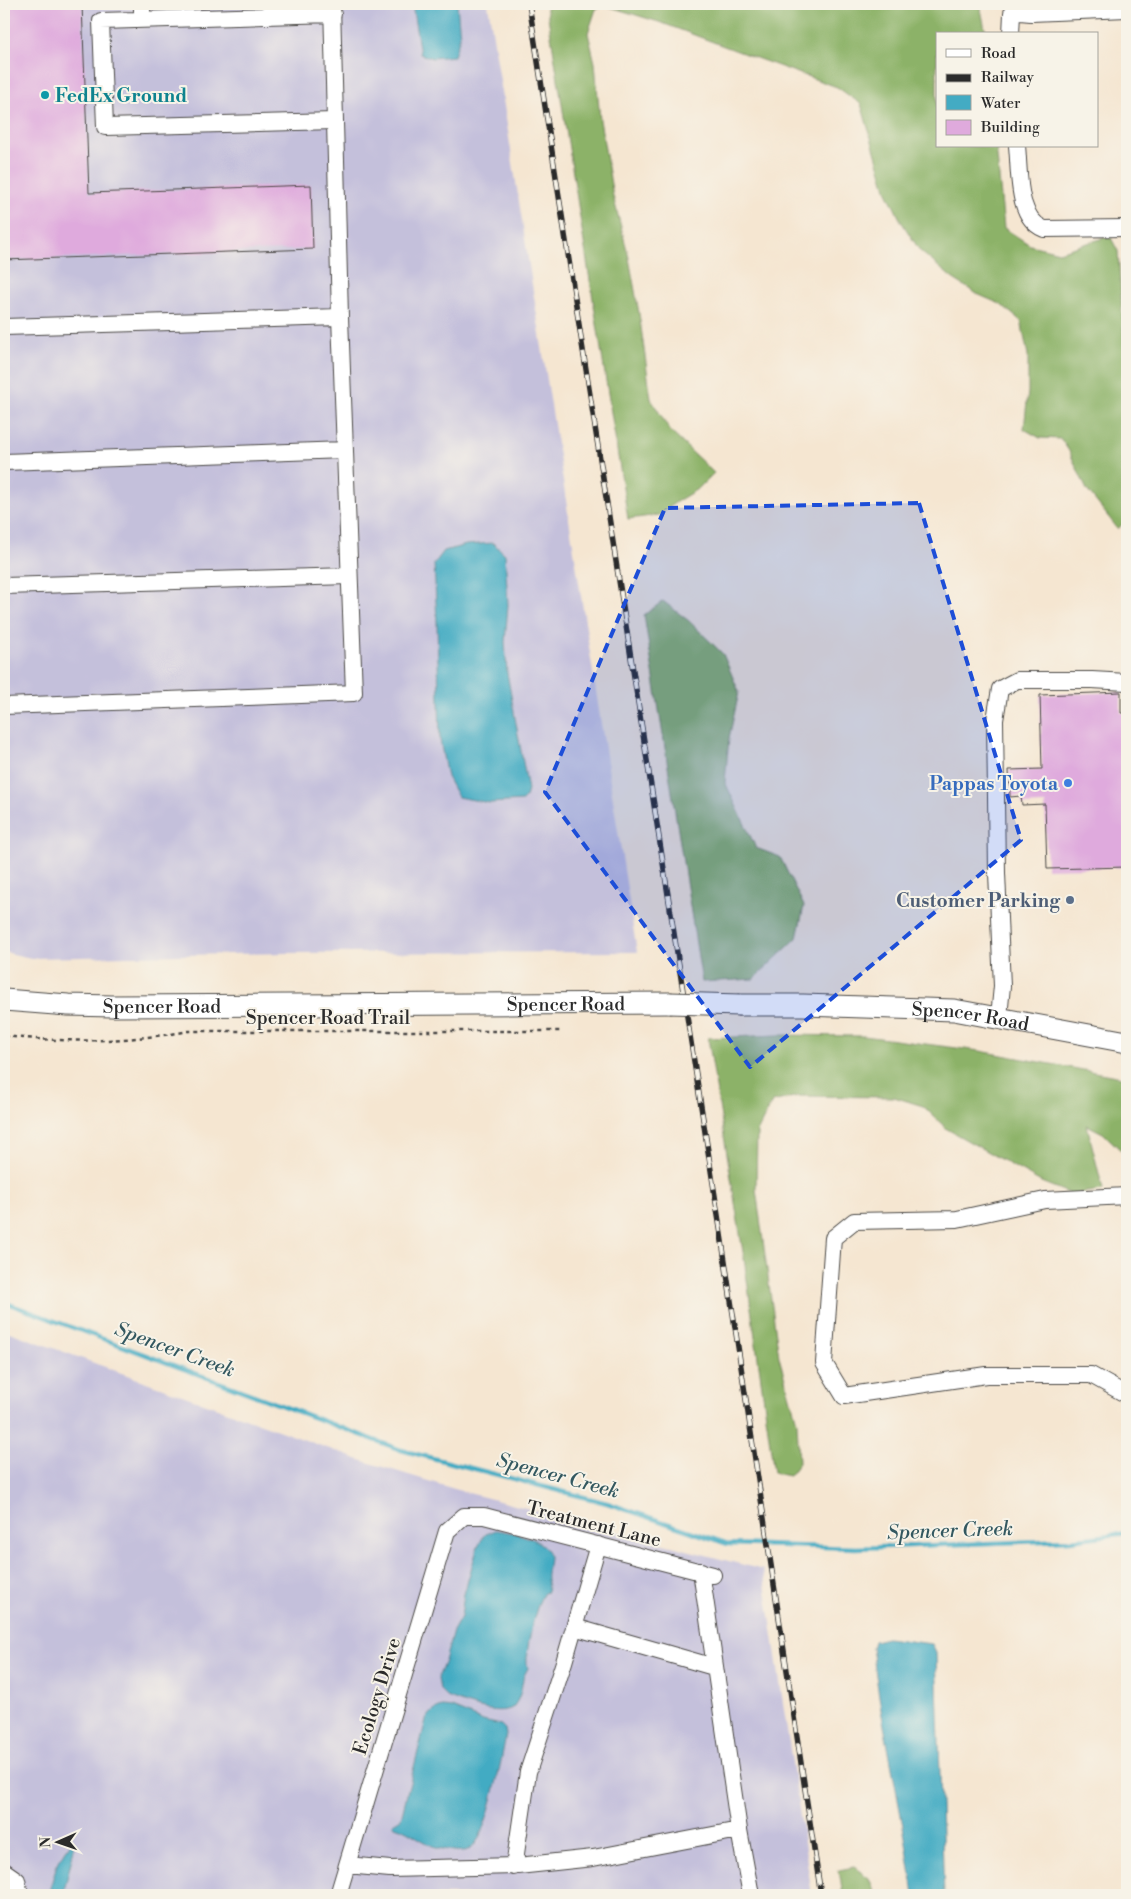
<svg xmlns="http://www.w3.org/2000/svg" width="1131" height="1899" font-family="'Libre Bodoni',serif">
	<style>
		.industrial { fill: #c4c0db }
		.forest { fill: #8cb267; stroke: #5c6e49 }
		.water { fill: #43abc3; stroke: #376b77 }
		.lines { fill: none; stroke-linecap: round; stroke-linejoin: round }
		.stream { stroke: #43abc3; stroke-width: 4.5 }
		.building { fill: #dfaadd }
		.minor-casing { stroke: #494744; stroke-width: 18 }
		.major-casing { stroke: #494744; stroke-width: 23 }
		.path { stroke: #494744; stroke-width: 2.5; stroke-dasharray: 4 4; stroke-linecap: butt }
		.minor { stroke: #fff; stroke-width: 16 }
		.major { stroke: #fff; stroke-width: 21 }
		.rail-casing { stroke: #2b2b2b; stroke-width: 5.5 }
		.rail { stroke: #f7f3e8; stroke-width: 4; stroke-dasharray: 11; stroke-linecap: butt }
		.major-bridge-casing { stroke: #494744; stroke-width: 23; stroke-linecap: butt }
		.major-bridge { stroke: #fff; stroke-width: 21 }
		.marked { fill: #1d4ed8; fill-opacity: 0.2; stroke: #1d4ed8; stroke-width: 4; stroke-dasharray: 10 6; stroke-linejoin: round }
		.culture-dot { fill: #0f9aa8; stroke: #f7f3e8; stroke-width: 2 }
		.shop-dot { fill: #3f7fe0; stroke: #f7f3e8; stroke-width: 2 }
		.service-dot { fill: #5c6f8a; stroke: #f7f3e8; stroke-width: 2 }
		.labels { text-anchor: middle; stroke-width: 4; stroke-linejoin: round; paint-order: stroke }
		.culture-label { font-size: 19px; font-weight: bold; fill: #0d838f; stroke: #f7f3e8; text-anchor: start }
		.shop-label { font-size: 19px; font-weight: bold; fill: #366cbe; stroke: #f7f3e8; text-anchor: end }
		.service-label { font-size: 19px; font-weight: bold; fill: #4e5e75; stroke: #f7f3e8; text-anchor: end }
		.street-label { font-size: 19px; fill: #2b2b2b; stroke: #f7f3e8 }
		.water-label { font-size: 20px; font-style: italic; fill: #335860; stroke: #f7f3e8 }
	</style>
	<rect width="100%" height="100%" fill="#f7f3e8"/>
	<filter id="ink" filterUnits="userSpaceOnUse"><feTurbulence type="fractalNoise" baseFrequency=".02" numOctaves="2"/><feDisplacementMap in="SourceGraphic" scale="10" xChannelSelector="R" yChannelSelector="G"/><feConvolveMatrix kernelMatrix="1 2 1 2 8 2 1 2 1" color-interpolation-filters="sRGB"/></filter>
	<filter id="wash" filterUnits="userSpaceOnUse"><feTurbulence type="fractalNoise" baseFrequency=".0096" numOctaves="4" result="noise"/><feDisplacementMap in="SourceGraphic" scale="20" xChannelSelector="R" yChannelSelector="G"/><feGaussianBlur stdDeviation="1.12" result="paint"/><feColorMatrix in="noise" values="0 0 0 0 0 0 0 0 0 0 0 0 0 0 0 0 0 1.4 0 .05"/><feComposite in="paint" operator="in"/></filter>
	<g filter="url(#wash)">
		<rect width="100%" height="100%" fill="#f5e6d1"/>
		<path class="industrial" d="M 4,4 L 488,4 L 637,952 L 287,953 L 31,958 L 4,952 Z
			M 4,1330 L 360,1460 L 461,1491 L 763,1570 L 812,1895 L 4,1895 Z"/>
		<path class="forest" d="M 546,4 L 980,4 L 986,34 L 937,34 L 937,146 L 996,146 L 1004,228 L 1030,245 L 1059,252 L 1110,236 L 1118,251 L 1127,390 L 1127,519 L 1118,529 L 1087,490 L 1069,451 L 1061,439 L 1040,438 L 1024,429 L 1028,392 L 1028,355 L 1021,321 L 1000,304 L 977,294 L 952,278 L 920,251 L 901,221 L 887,192 L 861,104 L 837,87 L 756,58 L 662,23 L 607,6 L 596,9 L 588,33 L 595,63 L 600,120 L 613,196 L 629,258 L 639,313 L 651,399 L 671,432 L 714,473 L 699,488 L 676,502 L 659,515 L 628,519 Z
			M 663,601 L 689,621 L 723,654 L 739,692 L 729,738 L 725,782 L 756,848 L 780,857 L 804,906 L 797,938 L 754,979 L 702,982 L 644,615 Z
			M 778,1035 L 864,1036 L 980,1051 L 1127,1078 L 1127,1156 L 1103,1133 L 1087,1125 L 1103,1190 L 1071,1194 L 1041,1182 L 947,1129 L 923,1106 L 894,1097 L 798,1096 L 772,1102 L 757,1132 L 756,1189 L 779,1357 L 797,1422 L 799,1463 L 789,1476 L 774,1473 L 744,1258 L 708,1038 Z
			M 854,1867 L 869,1878 L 876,1895 L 843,1895 L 839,1870 Z"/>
		<path class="water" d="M 412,4 L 457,4 L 460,37 L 454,56 L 432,58 L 420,54 Z
			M 493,543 L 505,554 L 508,605 L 505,642 L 507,673 L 528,790 L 526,797 L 522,801 L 490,803 L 458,797 L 447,777 L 440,740 L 437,622 L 434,564 L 444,551 L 466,545 Z
			M 496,1530 C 510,1532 548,1538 549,1557 C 549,1562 547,1568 547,1573 C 546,1580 549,1585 547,1592 L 544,1593 C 536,1601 523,1659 528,1668 C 526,1672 524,1675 523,1679 C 521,1690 520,1700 512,1708 C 496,1716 464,1704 447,1697 L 440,1690 L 438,1678 L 445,1661 L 453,1631 L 461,1617 L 464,1594 L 477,1549 L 484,1535 Z
			M 887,1638 L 932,1644 L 936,1652 L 944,1895 L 914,1895 L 905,1837 L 881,1710 L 872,1648 L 874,1641 Z
			M 443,1707 L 452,1708 L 483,1721 L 501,1725 L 505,1729 L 506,1735 C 502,1756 487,1840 470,1849 C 463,1853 451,1851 443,1849 C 424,1845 412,1831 395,1826 L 393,1823 L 401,1818 L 426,1720 C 431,1712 435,1709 443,1707 Z
			M 72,1841 L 74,1849 L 63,1895 L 48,1895 L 58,1861 Z"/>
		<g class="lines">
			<path class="stream" d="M 4,1302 L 401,1450 L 607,1503 L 728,1544 L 856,1548 L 1070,1540 L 1127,1533"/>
		</g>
		<g id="blocks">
			<path class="building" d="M 4,4 L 82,4 L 89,193 L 311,185 L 313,249 L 4,260 Z
				M 1121,692 L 1121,713 L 1127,713 L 1127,867 L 1047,869 L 1045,804 L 1022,805 L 1021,796 L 1010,797 L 1009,770 L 1042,769 L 1040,695 Z"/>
		</g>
	</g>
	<g filter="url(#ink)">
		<use href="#blocks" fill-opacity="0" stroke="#494744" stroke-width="1"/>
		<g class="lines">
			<g class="minor-casing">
				<path id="minor" d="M 142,4 L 142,20
					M 333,14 L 101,21 L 105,127 L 335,121
					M 1011,34 L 1012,13 L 1020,12 L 1031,13 L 1127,9
					M 1017,146 C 1020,173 1016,217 1044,229 L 1127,228
					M 4,327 L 340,317
					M 4,462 L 344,450
					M 4,586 L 349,576
					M 4,706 L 354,693 L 340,317 L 332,4
					M 999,1017 L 1002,986 L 997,873 L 995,720 L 1000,689 L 1017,680 L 1092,680 L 1127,682
					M 1127,1196 L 1045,1200 L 957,1219 L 854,1221 L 833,1238 L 824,1363 L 844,1396 L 986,1375 L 1091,1375 L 1127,1395
					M 701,1571 L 739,1830 L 751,1895
					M 574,1627 L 714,1667
					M 347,1865 L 390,1869 L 518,1866 L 593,1858 L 739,1830
					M 514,1867 L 528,1772 L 564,1662 L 598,1545
					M 4,1871 L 17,1880 L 20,1895
					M 338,1895 L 447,1531 L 464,1516 L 484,1516 L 713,1575"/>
			</g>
			<g class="major-casing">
				<g id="major">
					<path id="s1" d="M 4,1000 L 68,1005 L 113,1006 L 670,1003"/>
					<path id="s2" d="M 740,1005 L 803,1005 L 954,1010 L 1127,1042"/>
				</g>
			</g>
			<path class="path" d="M 4,1036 C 65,1043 129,1042 189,1031 L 562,1031"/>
			<use href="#minor" class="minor"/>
			<use href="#major" class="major"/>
			<g class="rail-casing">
				<path id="rail" d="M 529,4 L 720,1228 L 821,1895"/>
			</g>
			<use href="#rail" class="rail"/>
			<g class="major-bridge-casing">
				<path id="major-bridge" d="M 670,1003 L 740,1005"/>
			</g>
			<use href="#major-bridge" class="major-bridge"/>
		</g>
	</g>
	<path class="marked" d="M 919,503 L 1021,840 L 750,1067 L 545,792 L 665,508 Z"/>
	<circle class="culture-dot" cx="45" cy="95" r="5"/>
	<circle class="shop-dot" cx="1068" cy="783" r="5"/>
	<circle class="service-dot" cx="1070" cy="900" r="5"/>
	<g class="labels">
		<g class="culture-label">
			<text x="55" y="102">FedEx Ground</text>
		</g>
		<g class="shop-label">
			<text x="1058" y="790">Pappas Toyota</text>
		</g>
		<g class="service-label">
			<text x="1060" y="907">Customer Parking</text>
		</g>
		<g class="street-label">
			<text dy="7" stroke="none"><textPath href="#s1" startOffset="562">Spencer Road</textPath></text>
			<text dy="7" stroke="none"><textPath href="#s1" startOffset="158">Spencer Road</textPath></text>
			<text dy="7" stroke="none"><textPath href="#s2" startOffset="231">Spencer Road</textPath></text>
			<text x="328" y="1024">Spencer Road Trail</text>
			<text transform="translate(594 1523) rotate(14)" y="7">Treatment Lane</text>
			<text transform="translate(376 1696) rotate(-73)" y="7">Ecology Drive</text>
		</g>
		<g class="water-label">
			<text transform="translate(175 1349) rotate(20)" y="7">Spencer Creek</text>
			<text transform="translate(558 1475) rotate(15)" y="7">Spencer Creek</text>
			<text transform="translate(950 1530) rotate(-2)" y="7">Spencer Creek</text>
		</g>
	</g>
	<rect width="1131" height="1899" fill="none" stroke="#f7f3e8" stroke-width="20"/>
	<rect x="936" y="32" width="162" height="115" fill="#f7f3e8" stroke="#a5a39c"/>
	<rect x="946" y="49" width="25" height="8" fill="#ffffff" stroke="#a5a39c"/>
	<text x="981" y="58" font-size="15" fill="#2b2b2b">Road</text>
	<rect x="946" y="74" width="25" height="8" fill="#2b2b2b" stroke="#a5a39c"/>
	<text x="981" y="82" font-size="15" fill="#2b2b2b">Railway</text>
	<rect x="946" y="95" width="25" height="15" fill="#43abc3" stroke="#a5a39c"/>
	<text x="981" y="108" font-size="15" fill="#2b2b2b">Water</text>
	<rect x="946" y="120" width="25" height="15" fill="#dfaadd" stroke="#a5a39c"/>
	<text x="981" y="132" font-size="15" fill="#2b2b2b">Building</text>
	<g transform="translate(58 1842) rotate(268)" stroke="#f7f3e8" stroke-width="4" paint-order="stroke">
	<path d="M0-4L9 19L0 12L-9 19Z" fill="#2b2b2b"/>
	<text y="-8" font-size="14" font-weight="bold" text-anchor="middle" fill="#2b2b2b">N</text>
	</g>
</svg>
